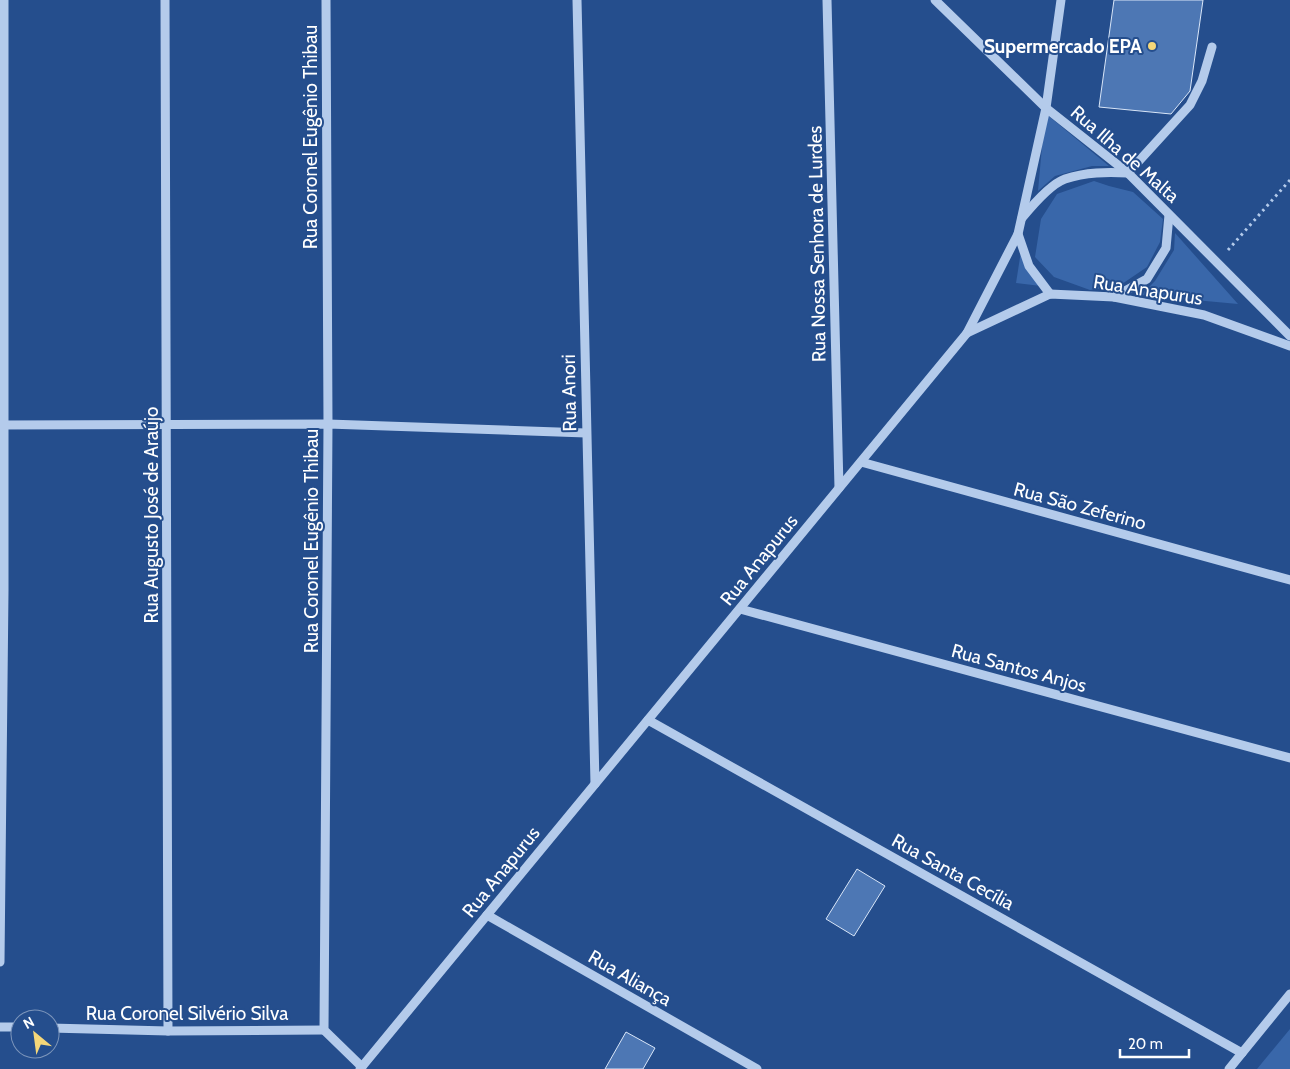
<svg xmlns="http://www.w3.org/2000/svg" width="1290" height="1069" viewBox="0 0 1290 1069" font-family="Cabin,sans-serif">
<rect width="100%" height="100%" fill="#254e8d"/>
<g fill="#3967aa">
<polygon points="1045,113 1109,166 1092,166 1055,176 1038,191"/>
<polygon points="1094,181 1109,186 1133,192 1163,219 1160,242 1147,267 1119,286 1090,290 1054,277 1035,257 1041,219 1057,194"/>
<polygon points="1175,233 1238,304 1141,295 1155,281 1174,250"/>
<polygon points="1021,251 1041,286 1016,283"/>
<polygon points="1290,1029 1290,1069 1257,1069"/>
</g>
<g fill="#4d77b4" stroke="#d9e6f8">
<polygon points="1114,0 1203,0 1190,91 1171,114 1099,107"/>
<polygon points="857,869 885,886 854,936 826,919"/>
<polygon points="626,1032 655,1048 643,1069 605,1069"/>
</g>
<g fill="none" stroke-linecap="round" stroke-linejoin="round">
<polyline stroke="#b4cbeb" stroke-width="3" stroke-dasharray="2.5 4" stroke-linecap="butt" points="1228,250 1290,180"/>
<g stroke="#b4cbeb" stroke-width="9">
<polyline points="165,0 168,1031"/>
<polyline points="326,0 328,424 324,1030 362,1067"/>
<polyline points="577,0 595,784"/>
<polyline points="827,0 839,488"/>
<polyline points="935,0 1046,108 1128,173 1290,336"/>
<path d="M 1022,218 C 1031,207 1051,184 1065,179 C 1086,172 1107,172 1128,173 L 1190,105 L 1202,81 L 1212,47"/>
<polyline points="1018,234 1029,266 1050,294"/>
<polyline points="1114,297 1147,279 1166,248 1169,215"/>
<polyline points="967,333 1018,234 1046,108 1061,0"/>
<polyline points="0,425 328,424 586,433"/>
<polyline points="861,462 1290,580"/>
<polyline points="740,609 1290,758"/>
<polyline points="648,720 1242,1053"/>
<polyline points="487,915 757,1069"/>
<polyline points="0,962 4,591 4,0"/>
<polyline points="0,1027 20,1027"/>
<polyline points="50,1028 168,1031 324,1030"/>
<polyline points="360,1069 967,333 1050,294 1114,297 1204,315 1290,346"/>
<polyline points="1229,1069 1290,994"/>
</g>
</g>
<circle fill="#f5d779" stroke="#254e8d" stroke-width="2" cx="1152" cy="46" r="5"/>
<g text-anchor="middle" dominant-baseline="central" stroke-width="4" stroke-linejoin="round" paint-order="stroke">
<g font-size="19" font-weight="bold" fill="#fff" stroke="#254e8d" text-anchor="end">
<text x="1142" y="46">Supermercado EPA</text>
</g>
<g font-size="19" fill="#fff" stroke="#254e8d">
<text transform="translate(310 137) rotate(-90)">Rua Coronel Eugênio Thibau</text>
<text transform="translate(1125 154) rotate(41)">Rua Ilha de Malta</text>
<text transform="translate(817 244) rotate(-91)">Rua Nossa Senhora de Lurdes</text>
<text transform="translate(1148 290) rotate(9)">Rua Anapurus</text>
<text transform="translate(569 393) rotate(-91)">Rua Anori</text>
<text transform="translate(1080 506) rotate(15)">Rua São Zeferino</text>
<text transform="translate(151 515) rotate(-90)">Rua Augusto José de Araújo</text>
<text transform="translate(311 541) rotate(-90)">Rua Coronel Eugênio Thibau</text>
<text transform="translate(759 560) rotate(-51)">Rua Anapurus</text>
<text transform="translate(1019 668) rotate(15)">Rua Santos Anjos</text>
<text transform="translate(501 872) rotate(-51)">Rua Anapurus</text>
<text transform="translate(953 872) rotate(29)">Rua Santa Cecília</text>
<text transform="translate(630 978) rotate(30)">Rua Aliança</text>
<text x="187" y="1013">Rua Coronel Silvério Silva</text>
</g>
</g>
<g transform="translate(35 1034) rotate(331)"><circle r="24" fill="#254e8d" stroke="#7c95bb"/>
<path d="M0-4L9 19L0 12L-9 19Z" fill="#f5d779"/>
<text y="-8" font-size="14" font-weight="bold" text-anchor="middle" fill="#ffffff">N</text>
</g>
<path d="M1120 1049v8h69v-8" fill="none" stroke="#ffffff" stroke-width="2.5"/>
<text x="1128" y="1049" font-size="15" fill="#ffffff" stroke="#254e8d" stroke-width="4" paint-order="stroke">20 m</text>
</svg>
